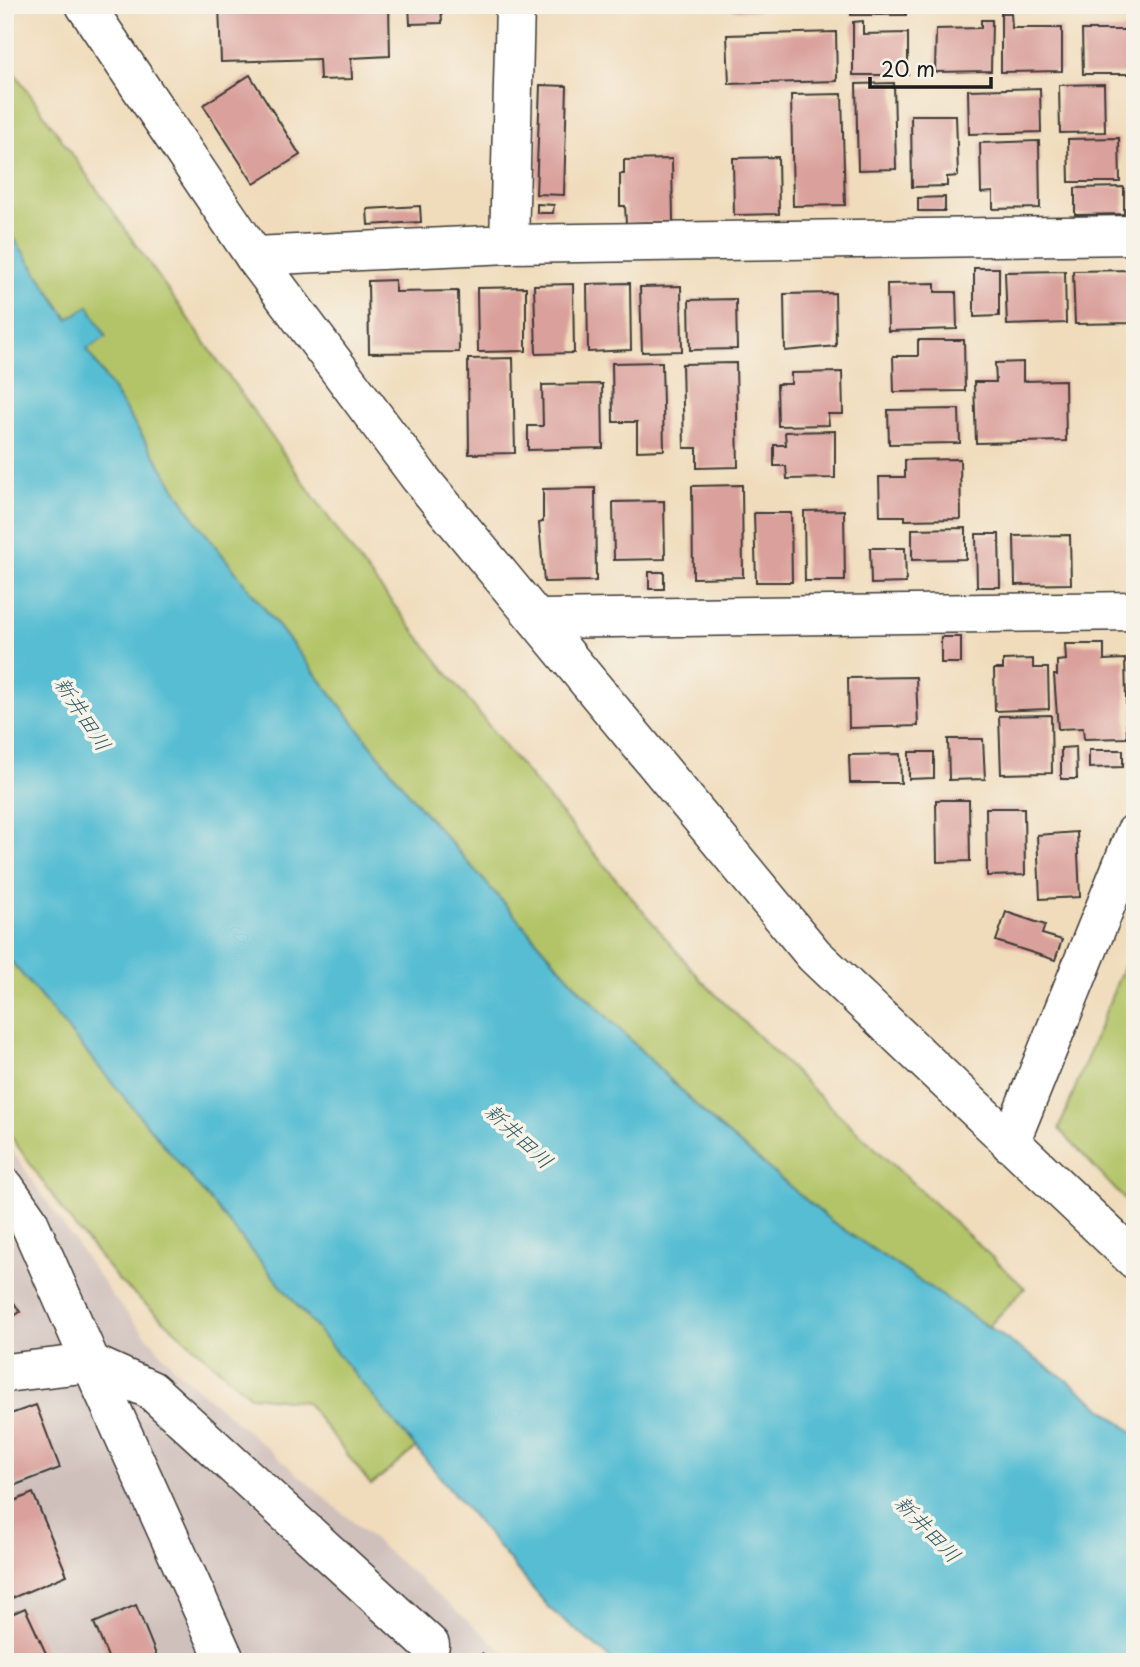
<svg xmlns="http://www.w3.org/2000/svg" width="1140" height="1667" viewBox="0 0 1140 1667" font-family="'Playpen Sans','Klee One',sans-serif">
<rect width="100%" height="100%" fill="#f7f3e8"/>
<filter id="ink" filterUnits="userSpaceOnUse"><feTurbulence type="fractalNoise" baseFrequency=".0143" numOctaves="2"/><feDisplacementMap in="SourceGraphic" scale="14" xChannelSelector="R" yChannelSelector="G"/><feConvolveMatrix kernelMatrix="1 2 1 2 8 2 1 2 1" color-interpolation-filters="sRGB"/></filter>
<filter id="wash" filterUnits="userSpaceOnUse"><feTurbulence type="fractalNoise" baseFrequency=".00686" numOctaves="4" result="noise"/><feDisplacementMap in="SourceGraphic" scale="28" xChannelSelector="R" yChannelSelector="G"/><feGaussianBlur stdDeviation="1.57" result="paint"/><feColorMatrix in="noise" values="0 0 0 0 0 0 0 0 0 0 0 0 0 0 0 0 0 1.4 0 .05"/><feComposite in="paint" operator="in"/></filter>
<g filter="url(#wash)">
<rect width="100%" height="100%" fill="#f0dcbb"/>
<polygon fill="#cfc0bb" points="5,1141 113,1297 175,1369 516,1662 5,1662"/>
<g fill="#b3c467" stroke="#687042" stroke-width="2">
<polygon points="5,59 357,558 511,754 700,979 817,1094 1025,1288 988,1327 831,1221 711,1120 581,991 422,810 196,521 87,349 88,307 68,319 5,225"/>
<polygon points="1135,937 1135,1211 1059,1129"/>
<polygon points="5,954 416,1448 371,1485 306,1402 250,1396 119,1281 71,1222 5,1128"/>
</g>
<polygon fill="#56bdd3" stroke="#396c78" stroke-width="2" points="5,225 68,319 89,306 106,337 87,349 196,521 422,810 581,991 711,1120 831,1221 1064,1378 1135,1434 1135,1662 615,1662 549,1608 5,954"/>
<g id="blocks">
<g fill="#daa09b">
<polygon points="219,5 389,5 390,56 351,58 352,79 320,80 319,59 221,62"/>
<polygon points="409,5 441,5 442,23 410,24"/>
<polygon points="732,5 758,5 758,11 732,10"/>
<rect x="765" y="5" width="74" height="4"/>
<rect x="851" y="5" width="55" height="10"/>
<rect x="939" y="5" width="54" height="6"/>
<rect x="1124" y="5" width="11" height="7"/>
<polygon points="1001,13 1011,13 1012,28 1062,28 1062,71 1001,72"/>
<polygon points="981,20 992,20 991,71 935,72 936,29 981,28"/>
<polygon points="863,21 863,34 908,33 908,75 853,75 853,22"/>
<polygon points="1082,30 1135,30 1135,74 1083,74"/>
<polygon points="836,32 837,81 729,84 727,35"/>
<polygon points="250,75 300,155 254,184 203,105"/>
<polygon points="894,83 896,169 858,170 856,84"/>
<polygon points="1104,84 1105,132 1060,133 1059,85"/>
<polygon points="540,85 567,86 564,195 536,194"/>
<polygon points="1040,88 1041,132 969,134 968,90"/>
<polygon points="842,94 845,205 793,206 791,95"/>
<polygon points="911,115 956,115 958,176 947,177 947,186 912,187"/>
<polygon points="1119,138 1120,182 1069,182 1068,139"/>
<polygon points="1039,141 1040,208 993,209 993,192 981,193 980,143"/>
<polygon points="778,157 779,214 734,215 733,158"/>
<polygon points="672,159 673,222 626,223 625,206 620,206 620,174 624,174 624,160"/>
<polygon points="1124,187 1124,214 1075,215 1075,188"/>
<polygon points="945,197 945,211 918,211 918,198"/>
<polygon points="537,204 554,205 553,213 537,213"/>
<polygon points="420,206 421,222 368,225 367,209"/>
<polygon points="974,268 999,268 999,316 974,317"/>
<polygon points="1134,270 1135,323 1075,324 1073,271"/>
<polygon points="1065,271 1066,323 1007,325 1005,272"/>
<polygon points="395,280 395,292 458,291 459,352 369,353 368,281"/>
<polygon points="630,283 631,350 588,352 587,284"/>
<polygon points="935,283 935,292 956,292 957,329 888,331 887,284"/>
<polygon points="573,284 574,353 536,354 534,285"/>
<polygon points="681,286 682,351 642,352 640,287"/>
<polygon points="526,287 526,351 478,352 477,288"/>
<polygon points="835,293 836,346 785,351 784,294"/>
<polygon points="736,299 737,349 690,350 689,300"/>
<polygon points="918,340 964,340 965,391 894,392 893,356 918,356"/>
<polygon points="513,358 515,453 469,454 468,359"/>
<polygon points="662,362 664,450 637,451 637,422 613,422 612,363"/>
<polygon points="1023,362 1023,381 1065,380 1066,441 976,443 974,382 996,382 995,363"/>
<polygon points="736,363 738,467 697,468 697,448 684,448 682,364"/>
<polygon points="842,372 843,414 828,414 829,425 778,426 777,384 791,384 791,373"/>
<polygon points="602,384 603,448 528,450 528,426 543,426 542,385"/>
<polygon points="959,409 960,443 889,444 888,410"/>
<polygon points="835,431 835,478 787,479 786,466 774,466 774,445 786,445 785,432"/>
<polygon points="960,459 961,519 905,520 905,516 880,516 879,477 905,477 905,460"/>
<polygon points="742,485 743,577 693,578 692,486"/>
<polygon points="595,488 596,581 544,582 539,523 543,522 543,489"/>
<polygon points="664,501 665,559 614,560 613,502"/>
<polygon points="844,510 845,581 805,581 804,511"/>
<polygon points="754,513 791,513 792,582 756,582"/>
<polygon points="966,528 966,559 912,560 912,529"/>
<polygon points="976,534 999,534 1000,587 977,587"/>
<polygon points="1070,535 1071,584 1015,585 1014,536"/>
<polygon points="870,548 905,548 906,583 871,584"/>
<rect x="649" y="572" width="15" height="17"/>
<rect x="941" y="637" width="20" height="26"/>
<polygon points="1065,644 1104,644 1104,660 1125,659 1127,738 1084,739 1083,728 1058,729 1054,675 1057,675 1057,661 1066,660"/>
<polygon points="1033,659 1033,668 1048,668 1049,709 995,711 994,669 1003,669 1003,660"/>
<polygon points="916,677 918,726 849,728 848,678"/>
<polygon points="1051,715 1052,773 1001,774 999,716"/>
<polygon points="948,739 983,739 985,779 949,780"/>
<polygon points="1076,747 1077,779 1061,779 1061,748"/>
<polygon points="1089,750 1123,750 1123,767 1089,768"/>
<polygon points="909,752 934,752 934,778 909,779"/>
<polygon points="900,754 901,783 850,783 849,755"/>
<polygon points="936,800 969,800 970,861 937,862"/>
<polygon points="986,808 1024,808 1025,875 987,876"/>
<polygon points="1077,832 1080,897 1040,899 1037,835"/>
<polygon points="1006,912 1045,925 1042,934 1062,940 1055,960 996,941"/>
<polygon points="5,1289 20,1312 5,1322"/>
<polygon points="36,1405 60,1468 5,1489 5,1416"/>
<polygon points="33,1493 67,1575 5,1601 5,1505"/>
<polygon points="136,1605 159,1662 110,1662 94,1623"/>
<polygon points="25,1608 50,1662 5,1662 5,1617"/>
<polygon points="482,1654 491,1662 475,1662"/>
</g>
</g>
</g>
<g filter="url(#ink)">
<use href="#blocks" fill-opacity="0" stroke="#3c3934" stroke-width="2"/>
<g fill="none" stroke-linecap="round" stroke-linejoin="round">
<defs>
<g id="minor">
<polyline points="85,5 254,256 420,478 814,955 1135,1260"/>
<polyline points="509,244 515,5"/>
<polyline points="254,256 509,244 1135,235"/>
<polyline points="539,619 1135,611"/>
<polyline points="1010,1143 1135,833"/>
<polyline points="5,1187 28,1220 91,1363 5,1373"/>
<polyline points="91,1363 151,1390 430,1645"/>
<polyline points="91,1363 226,1662"/>
</g>
</defs>
<use href="#minor" stroke="#3c3934" stroke-width="41"/>
<use href="#minor" stroke="#fff" stroke-width="38"/>
</g>
</g>
<g text-anchor="middle" dominant-baseline="central" stroke-width="7" stroke-linejoin="round" paint-order="stroke">
<g font-size="21" font-style="italic" fill="#335c65" stroke="#f7f3e8">
<text transform="translate(84 713) rotate(57)">新井田川</text>
<text transform="translate(520 1135) rotate(43)">新井田川</text>
<text transform="translate(929 1528) rotate(46)">新井田川</text>
</g>
</g>
<rect width="1140" height="1667" fill="none" stroke="#f7f3e8" stroke-width="28"/>
<path d="M870 77v10h121v-10" fill="none" stroke="#1c1c1c" stroke-width="3.5"/>
<text x="881" y="77" font-size="21" fill="#1c1c1c" stroke="#f7f3e8" stroke-width="5" paint-order="stroke">20 m</text>
</svg>
